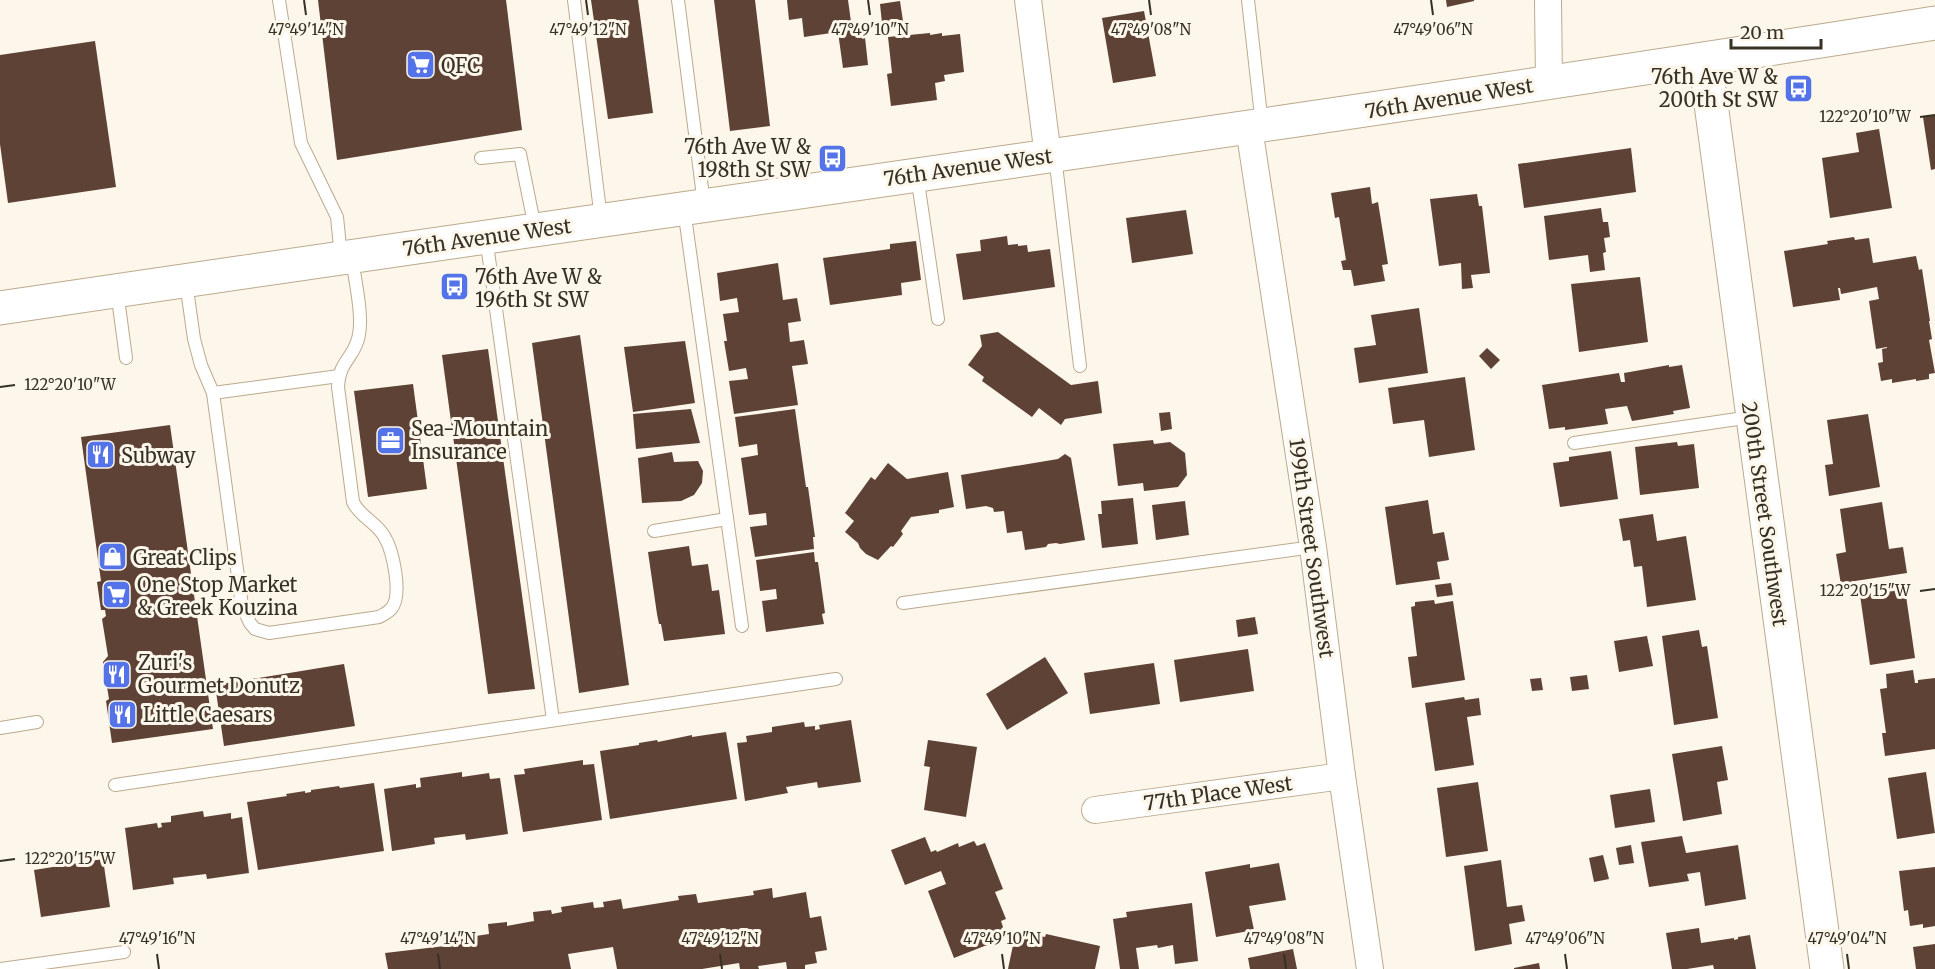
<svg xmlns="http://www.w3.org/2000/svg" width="1935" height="969" viewBox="0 0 1935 969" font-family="Merriweather,serif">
<rect width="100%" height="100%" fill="#fdf6ea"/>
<g fill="#5e4236">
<polygon points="318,0 506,0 522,130 337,160"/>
<polygon points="591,0 638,0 653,113 608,119"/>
<polygon points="714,0 755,0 770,126 730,131"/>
<polygon points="787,0 848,0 852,29 864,28 868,65 843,68 838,32 804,37 802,18 789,20"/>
<polygon points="1446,0 1474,0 1474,1 1447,7"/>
<polygon points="900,1 903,21 882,23 880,4"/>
<polygon points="1144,11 1156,76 1113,83 1102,18"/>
<polygon points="930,33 930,35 942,33 942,36 960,34 964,72 944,75 945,81 935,83 937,100 891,106 887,74 892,73 888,37"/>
<polygon points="95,41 116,187 8,203 0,144 0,55"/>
<polygon points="1935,115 1935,169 1931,170 1923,117"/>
<polygon points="1879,129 1892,208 1830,218 1822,158 1859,152 1856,133"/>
<polygon points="1631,148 1636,192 1524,208 1518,164"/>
<polygon points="1370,187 1372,204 1378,202 1388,264 1382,265 1385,281 1354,286 1351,270 1343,270 1341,261 1346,260 1339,217 1335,218 1331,193"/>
<polygon points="1477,194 1479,206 1482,206 1490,273 1471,275 1473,288 1462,289 1461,263 1439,266 1430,199"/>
<polygon points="1601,208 1603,222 1608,222 1610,237 1604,238 1606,252 1603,253 1605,270 1590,272 1588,255 1549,260 1544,216"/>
<polygon points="1186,210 1193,254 1132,263 1126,218"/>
<polygon points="1007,236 1008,245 1018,244 1018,246 1027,245 1028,252 1050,249 1055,287 963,300 956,254 981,251 980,240"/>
<polygon points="1854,237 1855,240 1869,238 1873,263 1916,256 1919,270 1922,269 1930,321 1929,321 1932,339 1929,340 1935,373 1929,374 1929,379 1916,381 1916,379 1892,383 1892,379 1881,381 1878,363 1883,362 1882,349 1887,348 1887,347 1876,349 1869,301 1879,299 1877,287 1841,294 1840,288 1838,288 1840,300 1793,307 1784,251 1828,244 1827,241"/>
<polygon points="916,241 921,280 901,283 902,295 830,305 823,258 890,249 890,244"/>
<polygon points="778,263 783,300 797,298 801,321 788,323 790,342 804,340 808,364 792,366 798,405 734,414 729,381 748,379 746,368 729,371 724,341 727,341 723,314 739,312 737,298 720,301 717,273"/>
<polygon points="1640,277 1648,342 1579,352 1571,284"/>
<polygon points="1419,308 1428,373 1359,383 1354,348 1376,345 1371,315"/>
<polygon points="998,332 1071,385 1098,381 1102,413 1065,419 1061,425 1039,408 1032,417 982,381 984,377 968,365 982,346 980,335"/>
<polygon points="580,335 629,685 579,693 532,343"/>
<polygon points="685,341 695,403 633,412 624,347"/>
<polygon points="1487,348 1500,360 1491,369 1479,356"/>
<polygon points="488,349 535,689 488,694 442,355"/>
<polygon points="1669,365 1669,367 1682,365 1690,408 1673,411 1674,414 1632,421 1627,406 1605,409 1608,424 1565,430 1565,427 1549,429 1542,385 1619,373 1621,382 1625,382 1624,373"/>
<polygon points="1465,377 1475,450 1429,457 1424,420 1393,424 1388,388"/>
<polygon points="413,384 427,489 368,497 354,391"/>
<polygon points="691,409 700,443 636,449 633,414"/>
<polygon points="795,409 806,487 808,487 815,537 813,537 814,549 755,557 750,527 767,525 766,513 749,515 741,458 758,455 757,444 739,447 735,417"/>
<polygon points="1170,412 1172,429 1161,431 1159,413"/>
<polygon points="1868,414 1880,487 1829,496 1825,465 1833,464 1827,420"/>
<polygon points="170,425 213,729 112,743 106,701 109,699 103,662 108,656 102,619 106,616 105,610 101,610 97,582 101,581 81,437"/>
<polygon points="1153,440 1154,444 1170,442 1185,453 1187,475 1178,487 1144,491 1143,483 1118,486 1113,444"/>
<polygon points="1677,442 1678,446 1694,444 1699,488 1640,495 1635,447"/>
<polygon points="1611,451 1618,499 1560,507 1553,463 1569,461 1569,457"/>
<polygon points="672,452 674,462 698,461 703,471 702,483 694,495 681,501 642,503 638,458"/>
<polygon points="1065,454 1071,458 1085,540 1060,544 1056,543 1048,544 1046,547 1025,550 1022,531 1007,533 1004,511 994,512 993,508 986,506 966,509 961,475 1058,459"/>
<polygon points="888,463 907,479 948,472 954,507 939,510 939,513 911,517 901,531 903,534 893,547 891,546 878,560 866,554 860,548 858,543 845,532 854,521 845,513 871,477 875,480"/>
<polygon points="1133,498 1138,544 1102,548 1098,514 1102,514 1101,501"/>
<polygon points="1428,500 1433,534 1444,532 1449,560 1437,562 1440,579 1396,585 1385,507"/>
<polygon points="1185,501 1189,535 1156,540 1152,505"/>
<polygon points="1882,502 1889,549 1903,547 1907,573 1855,581 1855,582 1841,585 1836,554 1846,552 1840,509"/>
<polygon points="1653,514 1657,541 1686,536 1696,600 1647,607 1642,566 1634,567 1630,540 1623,541 1619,519"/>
<polygon points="689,546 692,566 708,564 712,591 719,590 725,634 664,641 661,624 659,624 657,614 648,552"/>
<polygon points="814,552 815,562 818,562 825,613 822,614 824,624 766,632 762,601 777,599 776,589 760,591 756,560"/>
<polygon points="1451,583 1453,595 1437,597 1435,585"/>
<polygon points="1905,589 1915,658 1870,665 1860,595"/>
<polygon points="1434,600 1435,604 1453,601 1465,680 1412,688 1408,657 1417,656 1411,607 1415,606 1415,602"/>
<polygon points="1255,617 1258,634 1238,637 1236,620"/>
<polygon points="1699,630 1702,647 1707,646 1718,718 1674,725 1662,636"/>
<polygon points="1647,636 1653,666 1619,672 1614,641"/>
<polygon points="1248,649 1254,691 1180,702 1174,660"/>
<polygon points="1045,657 1068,693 1007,730 986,694"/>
<polygon points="1154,663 1160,704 1090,714 1084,673"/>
<polygon points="344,664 355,726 224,746 215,685"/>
<polygon points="1913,670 1915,683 1918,683 1918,680 1935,678 1935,749 1885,756 1882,733 1886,733 1880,689 1887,688 1886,674"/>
<polygon points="1587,675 1589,689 1572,691 1570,677"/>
<polygon points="1541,678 1543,690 1532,691 1530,679"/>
<polygon points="1464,697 1465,700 1479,698 1481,715 1467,717 1474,765 1435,771 1425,703"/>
<polygon points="851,720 861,782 818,788 817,782 786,787 788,793 745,801 737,743 747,742 746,736 772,732 772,727 804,722 805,727 815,726 815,730 820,729 819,725"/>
<polygon points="726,732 737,799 610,819 600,751 639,745 639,743 657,740 658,742 692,735 692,737"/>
<polygon points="928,740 977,747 966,817 924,810 930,767 924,766"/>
<polygon points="1722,746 1728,780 1717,782 1722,814 1683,821 1672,754"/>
<polygon points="583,760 583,765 594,764 602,820 523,832 514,775 525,774 524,769"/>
<polygon points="462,772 462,777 489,773 490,779 500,778 508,834 466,840 465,834 434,838 435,844 392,851 384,789 416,784 416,788 421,787 420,778"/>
<polygon points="1926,772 1935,833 1897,839 1888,778"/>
<polygon points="1478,782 1488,851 1446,857 1437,788"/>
<polygon points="374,783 384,851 258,870 247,802 287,796 286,794 305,791 305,793 311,792 311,790 339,786 340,788"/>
<polygon points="1650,789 1655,822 1615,828 1610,795"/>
<polygon points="203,811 204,817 231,813 231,819 242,817 249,873 207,879 206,874 173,878 174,884 133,890 125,828 157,823 158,828 162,827 161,823 171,822 171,816"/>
<polygon points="1682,836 1686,853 1738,845 1746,899 1705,906 1700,872 1687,874 1689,881 1649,887 1641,842"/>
<polygon points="925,837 931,852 936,850 937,852 958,843 959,847 974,841 977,846 985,843 1003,889 995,892 1006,919 1001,921 1003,927 987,945 954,958 928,891 946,884 941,871 905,885 891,850"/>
<polygon points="1631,845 1634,863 1619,865 1616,848"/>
<polygon points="1603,855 1609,879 1594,882 1589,858"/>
<polygon points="103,859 110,907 41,917 34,870"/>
<polygon points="1501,860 1507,907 1522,905 1525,921 1509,924 1512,944 1475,951 1464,866"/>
<polygon points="1279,863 1286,900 1249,906 1254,930 1216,937 1205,872 1250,864 1250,868"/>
<polygon points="1935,867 1935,926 1923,928 1923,924 1910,926 1908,910 1904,911 1899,871"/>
<polygon points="772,888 773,898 806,892 810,918 821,916 827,950 815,952 817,963 805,965 805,969 787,969 786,962 758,966 759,969 740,969 739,963 702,969 617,969 613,947 568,954 571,969 388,969 385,953 445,946 443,937 462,934 462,938 489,934 488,924 507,922 507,926 534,921 533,912 551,910 552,914 562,912 561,907 593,902 594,908 604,907 603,902 621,899 623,909 679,900 678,896 696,894 698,903 754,895 753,891"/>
<polygon points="1192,903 1198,961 1175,964 1173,945 1158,948 1157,945 1136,948 1139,969 1120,969 1113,919 1127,917 1126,912"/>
<polygon points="1699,928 1701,943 1734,938 1734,940 1738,939 1738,937 1750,935 1756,969 1714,969 1713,965 1687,969 1672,969 1666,933"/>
<polygon points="1016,931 1045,937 1046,934 1100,946 1095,969 1008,969"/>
<polygon points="1935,944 1935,969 1916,969 1913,947"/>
<polygon points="1293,949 1297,969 1250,969 1248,958"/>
<polygon points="1539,963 1540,969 1514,969 1514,968"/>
</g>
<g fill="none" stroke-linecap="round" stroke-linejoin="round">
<defs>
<g id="lane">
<polyline points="279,0 301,143 337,217 341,257"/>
<polyline points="574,0 601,219"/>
<polyline points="678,0 704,204"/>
<polyline points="1248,0 1262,125"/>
<polyline points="1055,156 1080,366"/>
<polyline points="481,158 520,154 535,228"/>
<polyline points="917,175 938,319"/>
<polyline points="684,209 742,626"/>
<polyline points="486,237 553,720"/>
<path d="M 186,282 L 194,339 L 201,365 L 213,393 L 242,606 L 250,623 L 255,629 L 269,633 L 379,617 C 383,615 388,612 391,609 C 403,596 393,550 384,536 C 376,522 360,517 353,502 L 338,387 C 339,362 352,360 358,339 C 364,317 355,282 352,258"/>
<polyline points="117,291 126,358"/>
<polyline points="213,393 339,376"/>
<polyline points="1574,443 1751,417"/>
<polyline points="654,531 727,519"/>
<polyline points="903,603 1313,547"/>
<polyline points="0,728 37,722"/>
<polyline points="115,785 836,679"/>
<polyline points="0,969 124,952"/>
</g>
<g id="street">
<polyline points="1028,0 1048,156"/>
<polyline points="1548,0 1549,83"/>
<polyline points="1249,128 1313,547 1342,776 1370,969"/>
<polyline points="1095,810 1342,776"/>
</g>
<g id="secondary">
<polyline points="1705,59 1827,969"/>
<path d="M 0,308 C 645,212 1291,125 1935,23"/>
</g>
</defs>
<use href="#lane" stroke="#bcaa8e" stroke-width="14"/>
<use href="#street" stroke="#bcaa8e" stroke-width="28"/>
<use href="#secondary" stroke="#bcaa8e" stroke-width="35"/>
<use href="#lane" stroke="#fff" stroke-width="12"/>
<use href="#street" stroke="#fff" stroke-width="26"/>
<use href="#secondary" stroke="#fff" stroke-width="33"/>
</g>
<path fill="none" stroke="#373025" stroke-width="2" d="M 304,0 L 306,15M 586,0 L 588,15M 868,0 L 870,15M 1149,0 L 1151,15M 1431,0 L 1433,15M 1920,117 L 1935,115M 0,387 L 15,385M 1920,591 L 1935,589M 0,861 L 15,859M 157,954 L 159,969M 438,954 L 440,969M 720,954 L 722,969M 1002,954 L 1004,969M 1284,954 L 1286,969M 1565,954 L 1567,969M 1847,954 L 1849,969"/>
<defs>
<symbol id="supermarket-square" viewBox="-11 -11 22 22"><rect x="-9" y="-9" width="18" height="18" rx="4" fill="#5573e8" stroke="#fdf6ea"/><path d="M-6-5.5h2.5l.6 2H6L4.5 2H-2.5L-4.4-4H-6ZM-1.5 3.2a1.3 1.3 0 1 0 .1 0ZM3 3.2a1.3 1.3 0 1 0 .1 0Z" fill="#fff"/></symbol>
<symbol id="bus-square" viewBox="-11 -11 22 22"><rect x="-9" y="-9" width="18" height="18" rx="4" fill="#5573e8" stroke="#fdf6ea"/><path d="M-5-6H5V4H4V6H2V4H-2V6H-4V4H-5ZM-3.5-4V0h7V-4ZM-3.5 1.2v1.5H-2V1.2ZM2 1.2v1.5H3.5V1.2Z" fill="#fff"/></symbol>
<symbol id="office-square" viewBox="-11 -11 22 22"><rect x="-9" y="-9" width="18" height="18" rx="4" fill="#5573e8" stroke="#fdf6ea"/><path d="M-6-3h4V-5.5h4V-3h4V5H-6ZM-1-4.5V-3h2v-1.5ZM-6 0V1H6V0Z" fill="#fff"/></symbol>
<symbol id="restaurant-square" viewBox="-11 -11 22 22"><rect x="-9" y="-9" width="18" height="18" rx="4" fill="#5573e8" stroke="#fdf6ea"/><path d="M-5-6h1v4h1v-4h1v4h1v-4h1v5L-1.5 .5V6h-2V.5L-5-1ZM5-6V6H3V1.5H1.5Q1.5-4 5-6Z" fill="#fff"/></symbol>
<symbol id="shop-square" viewBox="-11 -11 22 22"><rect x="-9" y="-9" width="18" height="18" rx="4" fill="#5573e8" stroke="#fdf6ea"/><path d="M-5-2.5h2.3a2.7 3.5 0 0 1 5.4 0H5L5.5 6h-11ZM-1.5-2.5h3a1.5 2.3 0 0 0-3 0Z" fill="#fff"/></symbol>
</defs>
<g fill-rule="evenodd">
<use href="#supermarket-square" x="404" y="48" width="33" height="33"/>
<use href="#bus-square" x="1782" y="72" width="33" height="33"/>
<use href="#bus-square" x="816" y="142" width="33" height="33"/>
<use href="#bus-square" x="438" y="270" width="33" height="33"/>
<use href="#office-square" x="374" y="424" width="33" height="33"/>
<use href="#restaurant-square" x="84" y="438" width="33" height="33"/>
<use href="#shop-square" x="96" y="540" width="33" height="33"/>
<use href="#supermarket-square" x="100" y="578" width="33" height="33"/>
<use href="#restaurant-square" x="100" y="658" width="33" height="33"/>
<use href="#restaurant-square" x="106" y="698" width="33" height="33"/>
</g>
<g text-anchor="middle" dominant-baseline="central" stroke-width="6" stroke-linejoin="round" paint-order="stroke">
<g font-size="20" fill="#373025" stroke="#fdf6ea" text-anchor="start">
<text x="441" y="65">QFC</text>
<text x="1778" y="76" text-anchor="end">76th Ave W &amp;<tspan x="1778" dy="23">200th St SW</tspan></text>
<text x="811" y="146" text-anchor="end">76th Ave W &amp;<tspan x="811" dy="23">198th St SW</tspan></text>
<text x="475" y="276">76th Ave W &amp;<tspan x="475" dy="23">196th St SW</tspan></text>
<text x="411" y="428">Sea-Mountain<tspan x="411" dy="23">Insurance</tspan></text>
<text x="121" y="455">Subway</text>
<text x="133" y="557">Great Clips</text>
<text x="137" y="584">One Stop Market<tspan x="137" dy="23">&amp; Greek Kouzina</tspan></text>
<text x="138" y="662">Zuri's<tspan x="138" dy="23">Gourmet Donutz</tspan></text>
<text x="143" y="714">Little Caesars</text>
</g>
<g font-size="20" fill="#373025" stroke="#fdf6ea">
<text transform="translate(1449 98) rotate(-9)">76th Avenue West</text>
<text transform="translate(968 167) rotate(-8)">76th Avenue West</text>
<text transform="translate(487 237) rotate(-8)">76th Avenue West</text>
<text transform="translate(1765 514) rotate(82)">200th Street Southwest</text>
<text transform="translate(1312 548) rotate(82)">199th Street Southwest</text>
<text transform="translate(1218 793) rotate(-8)">77th Place West</text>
</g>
</g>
<g font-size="15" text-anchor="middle" fill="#373025" stroke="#fdf6ea" stroke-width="6" stroke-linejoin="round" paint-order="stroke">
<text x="306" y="35">47°49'14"N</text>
<text x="588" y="35">47°49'12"N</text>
<text x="870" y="35">47°49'10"N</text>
<text x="1151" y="35">47°49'08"N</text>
<text x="1433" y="35">47°49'06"N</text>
<text x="1865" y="122">122°20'10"W</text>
<text x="70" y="390">122°20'10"W</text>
<text x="1865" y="596">122°20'15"W</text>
<text x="70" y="864">122°20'15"W</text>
<text x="157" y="944">47°49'16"N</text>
<text x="438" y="944">47°49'14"N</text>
<text x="720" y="944">47°49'12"N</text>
<text x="1002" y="944">47°49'10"N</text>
<text x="1284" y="944">47°49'08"N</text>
<text x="1565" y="944">47°49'06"N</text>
<text x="1847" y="944">47°49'04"N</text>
</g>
<path d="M1731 39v9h90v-9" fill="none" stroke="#373025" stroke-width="3"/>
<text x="1740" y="39" font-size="18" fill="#373025" stroke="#fdf6ea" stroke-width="4.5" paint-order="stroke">20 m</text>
</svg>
